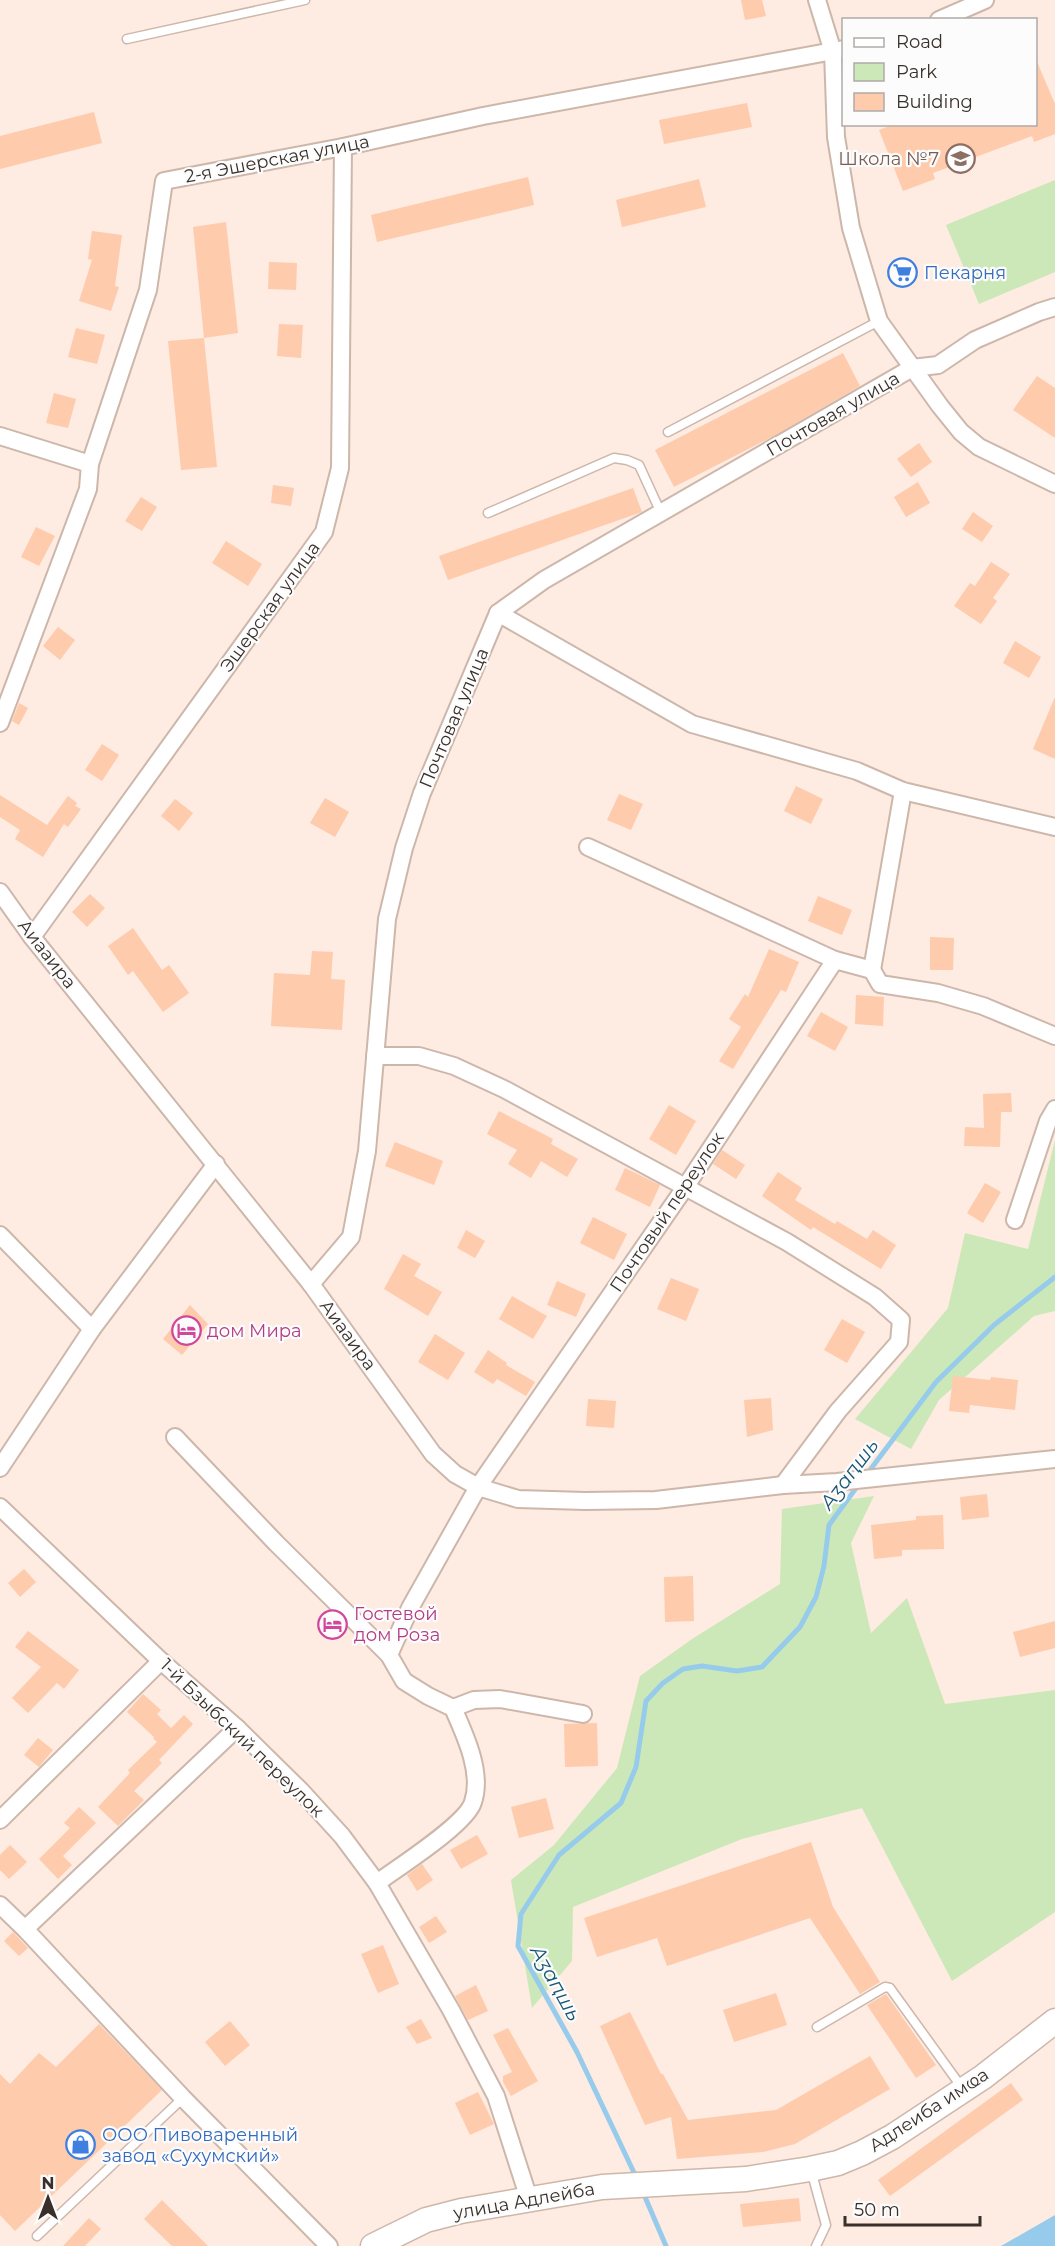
<svg xmlns="http://www.w3.org/2000/svg" width="1055" height="2246" viewBox="0 0 1055 2246" font-family="Montserrat,sans-serif">
<rect width="100%" height="100%" fill="#feebe1"/>
<g fill="#cce8b9">
<polygon points="1055,180 1055,272 979,304 946,225"/>
<polygon points="1055,1140 1055,1311 1034,1316 939,1400 911,1449 855,1419 948,1308 965,1233 1028,1249"/>
<polygon points="874,1496 851,1543 871,1633 907,1598 945,1704 1055,1690 1055,1912 952,1981 862,1808 742,1839 573,1907 572,1961 532,2008 511,1880 554,1845 617,1768 640,1676 692,1639 780,1584 782,1509"/>
</g>
<polygon fill="#97cbeb" points="1055,2215 1055,2246 1001,2246"/>
<g fill="none" stroke-linecap="round" stroke-linejoin="round">
<g stroke="#97cbeb" stroke-width="5">
<polyline points="867,1474 936,1382 994,1325 1055,1277"/>
<polyline points="637,2179 577,2052 518,1946 521,1914 559,1855 621,1803 636,1767 646,1701 663,1683 683,1669 702,1666 737,1671 762,1667 800,1627 816,1597 824,1566 829,1525 859,1484"/>
<polyline points="642,2190 666,2246"/>
</g>
</g>
<g fill="#fecbac">
<polygon points="741,0 762,0 766,16 745,20"/>
<polygon points="1035,57 1055,104 1055,134 1034,142 1032,136 933,173 935,179 903,191 879,130 894,124 1035,124"/>
<polygon points="747,103 752,127 664,144 659,120"/>
<polygon points="94,112 102,143 0,169 0,136"/>
<polygon points="528,177 534,205 377,242 371,215"/>
<polygon points="699,179 706,207 622,227 616,200"/>
<polygon points="226,222 238,333 204,338 193,227"/>
<polygon points="92,231 122,235 115,286 119,287 111,311 79,301 92,260 88,259"/>
<polygon points="269,262 297,263 296,290 268,289"/>
<polygon points="279,324 303,325 301,358 277,356"/>
<polygon points="76,328 105,335 97,364 68,357"/>
<polygon points="204,338 217,467 181,470 168,341"/>
<polygon points="843,353 860,386 772,437 674,487 655,450"/>
<polygon points="1037,376 1055,388 1055,438 1013,410"/>
<polygon points="54,393 76,399 68,428 46,423"/>
<polygon points="919,443 932,462 911,477 897,459"/>
<polygon points="918,482 930,503 906,517 894,497"/>
<polygon points="273,485 294,488 291,506 271,503"/>
<polygon points="633,488 642,512 639,513 448,580 439,556"/>
<polygon points="141,497 157,507 142,531 125,521"/>
<polygon points="973,512 993,526 982,542 962,529"/>
<polygon points="36,527 55,536 39,566 21,557"/>
<polygon points="226,541 262,564 248,586 212,563"/>
<polygon points="991,562 1010,574 993,598 997,601 981,624 954,606 970,583 975,586"/>
<polygon points="58,627 75,640 60,660 43,646"/>
<polygon points="1015,641 1041,657 1029,678 1003,663"/>
<polygon points="1055,697 1055,759 1033,749"/>
<polygon points="19,703 28,708 19,725 12,721"/>
<polygon points="102,744 119,755 102,781 85,770"/>
<polygon points="796,786 823,799 811,824 784,811"/>
<polygon points="619,794 643,804 631,830 607,820"/>
<polygon points="0,795 47,825 68,796 77,803 75,806 81,809 68,827 64,824 43,857 15,839 20,830 0,817"/>
<polygon points="325,798 349,812 335,837 310,823"/>
<polygon points="175,799 193,813 179,831 161,816"/>
<polygon points="90,894 105,908 87,927 72,912"/>
<polygon points="818,896 852,910 842,935 808,921"/>
<polygon points="133,928 162,970 169,965 189,993 163,1012 133,971 128,975 108,946"/>
<polygon points="930,937 954,938 953,970 930,970"/>
<polygon points="769,949 799,962 786,992 781,990 733,1069 719,1061 741,1027 729,1019 745,994 748,997"/>
<polygon points="312,951 333,952 331,979 345,980 342,1030 271,1026 274,973 310,975"/>
<polygon points="856,995 884,997 883,1026 855,1024"/>
<polygon points="821,1012 848,1027 835,1051 807,1036"/>
<polygon points="1011,1093 1012,1112 1001,1112 1000,1147 964,1146 965,1127 984,1128 983,1094"/>
<polygon points="669,1105 696,1121 676,1155 649,1139"/>
<polygon points="499,1111 553,1139 551,1144 578,1159 567,1177 541,1161 531,1178 508,1164 517,1150 487,1134"/>
<polygon points="395,1142 443,1161 434,1185 385,1166"/>
<polygon points="722,1150 745,1165 736,1179 713,1164"/>
<polygon points="625,1168 660,1185 650,1207 615,1190"/>
<polygon points="778,1172 802,1188 795,1200 835,1224 837,1221 867,1239 873,1230 896,1245 881,1269 813,1227 811,1230 762,1196"/>
<polygon points="985,1183 1001,1192 983,1223 967,1213"/>
<polygon points="593,1217 627,1234 614,1260 580,1243"/>
<polygon points="466,1230 485,1241 475,1258 457,1248"/>
<polygon points="403,1254 421,1264 414,1276 442,1292 428,1316 384,1289"/>
<polygon points="671,1278 699,1289 686,1321 657,1309"/>
<polygon points="557,1281 586,1294 576,1317 547,1305"/>
<polygon points="512,1296 547,1316 533,1339 499,1319"/>
<polygon points="190,1305 208,1324 182,1355 163,1339"/>
<polygon points="842,1319 865,1332 847,1363 824,1350"/>
<polygon points="435,1334 465,1353 448,1380 418,1362"/>
<polygon points="488,1350 507,1363 506,1365 535,1382 526,1396 497,1379 493,1384 474,1372"/>
<polygon points="953,1376 990,1380 991,1377 1018,1380 1015,1410 970,1405 969,1413 949,1411"/>
<polygon points="771,1398 773,1430 747,1437 744,1400"/>
<polygon points="588,1399 616,1401 614,1428 586,1426"/>
<polygon points="987,1494 989,1517 962,1520 960,1497"/>
<polygon points="943,1515 944,1549 902,1550 902,1556 874,1559 871,1525 916,1520 916,1516"/>
<polygon points="24,1569 36,1582 20,1597 8,1583"/>
<polygon points="693,1576 694,1621 665,1622 664,1577"/>
<polygon points="1055,1621 1055,1648 1020,1657 1013,1632"/>
<polygon points="28,1631 79,1670 64,1689 57,1683 28,1713 12,1698 41,1667 15,1647"/>
<polygon points="143,1694 161,1710 157,1714 171,1728 184,1715 193,1724 159,1760 162,1763 134,1791 144,1800 118,1826 98,1807 130,1773 128,1770 157,1742 153,1738 154,1737 127,1712"/>
<polygon points="597,1723 598,1766 565,1767 564,1724"/>
<polygon points="38,1738 53,1750 39,1767 24,1755"/>
<polygon points="546,1798 554,1829 519,1838 511,1807"/>
<polygon points="79,1807 96,1823 63,1856 72,1865 58,1879 39,1859 70,1828 64,1823"/>
<polygon points="477,1835 488,1854 461,1869 450,1850"/>
<polygon points="811,1842 833,1907 880,1982 860,1994 810,1918 667,1966 657,1938 597,1957 584,1918"/>
<polygon points="10,1845 27,1862 9,1879 0,1870 0,1855"/>
<polygon points="422,1864 433,1880 417,1891 407,1875"/>
<polygon points="436,1916 447,1932 429,1943 419,1927"/>
<polygon points="13,1932 28,1948 19,1956 4,1941"/>
<polygon points="383,1945 399,1984 378,1993 361,1954"/>
<polygon points="476,1985 488,2011 468,2020 455,1996"/>
<polygon points="776,1993 787,2025 734,2042 723,2010"/>
<polygon points="886,1994 936,2065 916,2078 867,2005"/>
<polygon points="630,2012 661,2074 663,2074 688,2120 776,2110 870,2056 890,2089 795,2144 763,2152 677,2159 671,2117 645,2125 600,2026"/>
<polygon points="421,2019 432,2038 417,2044 406,2027"/>
<polygon points="230,2021 250,2045 225,2066 205,2042"/>
<polygon points="99,2024 162,2090 15,2231 0,2215 0,2074 10,2084 39,2053 56,2067"/>
<polygon points="508,2028 538,2081 511,2096 503,2082 503,2076 512,2072 493,2035"/>
<polygon points="1011,2083 1023,2100 890,2196 878,2180"/>
<polygon points="478,2092 494,2124 470,2135 455,2103"/>
<polygon points="799,2198 801,2221 743,2227 740,2204"/>
<polygon points="162,2200 208,2246 172,2246 144,2219"/>
<polygon points="89,2218 101,2229 85,2246 63,2246"/>
</g>
<g fill="none" stroke-linecap="round" stroke-linejoin="round">
<defs>
<g id="lane">
<polyline points="127,39 305,0"/>
<polyline points="668,432 879,321"/>
<polyline points="488,513 614,458 627,460 639,465 661,513"/>
<polyline points="817,2027 885,1987 890,1988 963,2089"/>
<polyline points="811,2170 826,2225 816,2246"/>
<polyline points="37,2236 183,2098"/>
</g>
<g id="street">
<polyline points="817,0 833,52 836,137 851,228 879,321 940,406 961,432 979,447 1055,484"/>
<polyline points="939,20 985,0"/>
<polyline points="0,436 90,464"/>
<polyline points="498,613 692,724 857,771 903,791 1055,827"/>
<polyline points="0,723 88,489 90,464 148,290 164,181 343,147 483,116 844,49"/>
<polyline points="588,847 835,960"/>
<polyline points="0,892 32,937 311,1284 433,1454 455,1474 478,1487 518,1499 585,1501 656,1500 783,1485 837,1482 1055,1459"/>
<polyline points="32,937 324,532 340,468 343,147"/>
<polyline points="872,970 880,984 938,993 983,1006 1055,1036"/>
<polyline points="375,1056 419,1056 454,1066 504,1089 787,1242 875,1297 901,1320 899,1342 838,1411 783,1485"/>
<polyline points="1015,1220 1048,1121 1055,1109"/>
<polyline points="0,1235 92,1329"/>
<polyline points="311,1284 351,1237 367,1151 387,919 404,848 422,793 498,613 544,580 912,368 938,365 975,340 1039,312 1055,307"/>
<path d="M 175,1437 L 276,1543 L 389,1655 L 404,1681 L 428,1696 L 453,1708 C 465,1735 483,1773 473,1802 C 467,1824 397,1868 377,1883"/>
<polyline points="0,1468 92,1329 216,1164"/>
<polyline points="0,1507 161,1661 237,1728 301,1791 342,1836 377,1883 451,2010 496,2096 529,2199"/>
<polyline points="389,1655 410,1608 478,1487 686,1186 835,960 872,970 903,791"/>
<polyline points="453,1708 474,1700 500,1699 583,1714"/>
<polyline points="0,1820 161,1661"/>
<polyline points="0,1905 25,1929 183,2098 329,2246"/>
<polyline points="25,1929 237,1728"/>
</g>
<polyline id="secondary" points="373,2246 426,2220 461,2211 602,2187 746,2179 810,2169 838,2163 862,2153 892,2137 983,2077 1055,2021"/>
</defs>
<use href="#lane" stroke="#cdb7ab" stroke-width="11"/>
<use href="#street" stroke="#cdb7ab" stroke-width="20"/>
<use href="#secondary" stroke="#cdb7ab" stroke-width="27"/>
<use href="#lane" stroke="#fff" stroke-width="8"/>
<use href="#street" stroke="#fff" stroke-width="16"/>
<use href="#secondary" stroke="#fff" stroke-width="24"/>
</g>
<defs>
<symbol id="school-ring" viewBox="-11 -11 22 22"><circle r="9.5" fill="#fcfcfc" stroke="#8d6e63" stroke-width="1.5"/><path d="M0-5L7-2L0 1L-7-2ZM-4 1L0 2.5L4 1V4Q0 6-4 4Z" fill="#8d6e63"/></symbol>
<symbol id="supermarket-ring" viewBox="-11 -11 22 22"><circle r="9.5" fill="#fcfcfc" stroke="#3f7fe0" stroke-width="1.5"/><path d="M-6-5.5h2.5l.6 2H6L4.5 2H-2.5L-4.4-4H-6ZM-1.5 3.2a1.3 1.3 0 1 0 .1 0ZM3 3.2a1.3 1.3 0 1 0 .1 0Z" fill="#3f7fe0"/></symbol>
<symbol id="hotel-ring" viewBox="-11 -11 22 22"><circle r="9.5" fill="#fcfcfc" stroke="#d1479c" stroke-width="1.5"/><path d="M-6-4.5h1.5V1H6V5H4.5V3h-9V5H-6ZM-4 0a1.8 1.8 0 1 1 3.6 0ZM.5 0V-2.5h3Q6-2.5 6 0Z" fill="#d1479c"/></symbol>
<symbol id="shop-ring" viewBox="-11 -11 22 22"><circle r="9.5" fill="#fcfcfc" stroke="#3f7fe0" stroke-width="1.5"/><path d="M-5-2.5h2.3a2.7 3.5 0 0 1 5.4 0H5L5.5 6h-11ZM-1.5-2.5h3a1.5 2.3 0 0 0-3 0Z" fill="#3f7fe0"/></symbol>
</defs>
<g fill-rule="evenodd">
<use href="#school-ring" x="944" y="142" width="33" height="33"/>
<use href="#supermarket-ring" x="886" y="256" width="33" height="33"/>
<use href="#hotel-ring" x="170" y="1314" width="33" height="33"/>
<use href="#hotel-ring" x="316" y="1608" width="33" height="33"/>
<use href="#shop-ring" x="64" y="2128" width="33" height="33"/>
</g>
<g text-anchor="middle" dominant-baseline="central" stroke-width="4.5" stroke-linejoin="round" paint-order="stroke">
<g font-size="18" fill="#39302b" stroke="#fcfcfc">
<text transform="translate(277 159) rotate(-11)">2-я Эшерская улица</text>
<text transform="translate(833 414) rotate(-30)">Почтовая улица</text>
<text transform="translate(270 607) rotate(-54)">Эшерская улица</text>
<text transform="translate(454 718) rotate(-67)">Почтовая улица</text>
<text transform="translate(47 954) rotate(52)">Аиааира</text>
<text transform="translate(667 1212) rotate(-56)">Почтовый переулок</text>
<text transform="translate(348 1335) rotate(54)">Аиааира</text>
<text transform="translate(242 1738) rotate(44)">1-й Бзыбский переулок</text>
<text transform="translate(929 2110) rotate(-33)">Адлеиба имҩа</text>
<text transform="translate(524 2201) rotate(-10)">улица Адлейба</text>
</g>
<g font-size="18" fill="#785e54" stroke="#fcfcfc" text-anchor="end">
<text x="939" y="159">Школа №7</text>
</g>
<g font-size="18" fill="#366cbe" stroke="#fcfcfc" text-anchor="start">
<text x="924" y="273">Пекарня</text>
<text x="102" y="2135">ООО Пивоваренный<tspan x="102" dy="21">завод «Сухумский»</tspan></text>
</g>
<g font-size="18" fill="#b23c85" stroke="#fcfcfc" text-anchor="start">
<text x="207" y="1331">дом Мира</text>
<text x="354" y="1614">Гостевой<tspan x="354" dy="21">дом Роза</tspan></text>
</g>
<g font-size="20" font-style="italic" fill="#185677" stroke="#fcfcfc">
<text transform="translate(849 1474) rotate(-53)">Аӡаԥшь</text>
<text transform="translate(556 1983) rotate(61)">Аӡаԥшь</text>
</g>
</g>
<rect x="842" y="18" width="195" height="108" fill="#fcfcfc" stroke="#aeaaa8" stroke-width="1.5"/>
<rect x="854" y="38" width="30" height="9" fill="#ffffff" stroke="#aeaaa8" stroke-width="1.5"/>
<text x="896" y="48" font-size="18" fill="#39302b">Road</text>
<rect x="854" y="63" width="30" height="18" fill="#cce8b9" stroke="#aeaaa8" stroke-width="1.5"/>
<text x="896" y="78" font-size="18" fill="#39302b">Park</text>
<rect x="854" y="93" width="30" height="18" fill="#fecbac" stroke="#aeaaa8" stroke-width="1.5"/>
<text x="896" y="108" font-size="18" fill="#39302b">Building</text>
<g transform="translate(48 2198)" stroke="#fcfcfc" stroke-width="4.5" paint-order="stroke">
<path d="M0-4.5L10 22L0 15L-10 22Z" fill="#39302b"/>
<text y="-9" font-size="16" font-weight="bold" text-anchor="middle" fill="#39302b">N</text>
</g>
<path d="M845 2216v9h135v-9" fill="none" stroke="#39302b" stroke-width="3"/>
<text x="854" y="2216" font-size="18" fill="#39302b" stroke="#fcfcfc" stroke-width="4.5" paint-order="stroke">50 m</text>
</svg>
